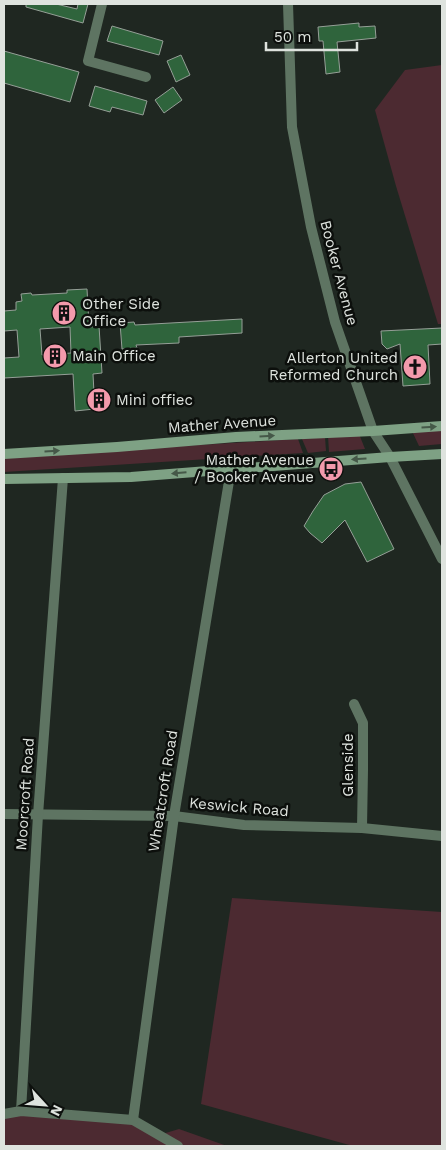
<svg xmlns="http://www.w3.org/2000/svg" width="446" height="1150" viewBox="0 0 446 1150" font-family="'Work Sans',sans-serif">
<rect width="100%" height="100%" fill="#1f2721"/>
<g fill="#4c2a31">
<polygon points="442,65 442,324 438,324 396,186 375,110 405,70"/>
<polygon points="442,429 442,444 419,446 412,431"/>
<polygon points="359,434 365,449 329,452 328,436"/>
<polygon points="325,437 326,451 308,453 302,439"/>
<polygon points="298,439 303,453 4,472 4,457"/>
<polygon points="232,898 442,912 442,1146 353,1146 201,1104"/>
<polygon points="4,1114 133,1120 159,1135 179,1129 227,1146 4,1146"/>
</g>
<g fill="#2f643c" stroke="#959f97" fill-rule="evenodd">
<polygon points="26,4 56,4 77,9 78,4 88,4 83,23 26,7"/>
<polygon points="359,23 359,27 375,26 376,38 337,42 340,72 326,74 323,41 319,41 318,27"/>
<polygon points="112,26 163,41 159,55 107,41"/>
<polygon points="4,51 79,72 70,102 4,83"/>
<polygon points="181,55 190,75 176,82 167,61"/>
<polygon points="95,86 147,101 143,115 112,107 110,112 89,106"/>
<polygon points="173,87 182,100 164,113 155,100"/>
<path d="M 87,289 L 89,325 L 90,327 L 99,326 L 102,373 L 93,374 L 94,393 L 103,392 L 104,408 L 75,411 L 73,374 L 4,378 L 4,358 L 19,357 L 17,330 L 4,331 L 4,311 L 16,310 L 16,302 L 22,301 L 21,294 L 31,293 L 32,295 L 67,293 L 67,290 ZM 70,327 L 71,353 L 42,355 L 40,329 Z"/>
<polygon points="242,319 242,333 179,337 179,343 136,345 137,348 122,349 120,323 134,322 135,325"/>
<polygon points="442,328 442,344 428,345 430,384 403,386 400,344 387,349 382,344 381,331"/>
<polygon points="361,482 394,549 367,562 345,520 322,543 310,533 304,526 313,511 324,495 345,484"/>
</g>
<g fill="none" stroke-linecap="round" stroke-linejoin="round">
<g stroke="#5e7462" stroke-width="10">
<polyline points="102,4 88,61 146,77"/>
<polyline points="288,4 292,127 311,227 335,322 373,431 390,457 442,559"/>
<polyline points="354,704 363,723 363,770 362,828"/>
<polyline points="4,814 174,816 244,825 362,828 442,836"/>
<polyline points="21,1111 38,815 63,478"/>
<polyline points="4,1114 21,1111 133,1120 178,1146"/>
<polyline points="133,1120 174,816 231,469"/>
</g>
<g stroke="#7ea184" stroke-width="10">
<polyline points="4,454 117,447 236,437 373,431 442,426"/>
<polyline points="4,479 131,477 390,457 442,454"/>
</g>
</g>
<defs><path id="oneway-solid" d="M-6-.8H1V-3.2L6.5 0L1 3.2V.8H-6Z" transform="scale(1.25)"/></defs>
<g fill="#455848">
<use href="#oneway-solid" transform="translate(429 427) rotate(-4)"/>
<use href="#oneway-solid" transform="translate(267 436) rotate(-3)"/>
<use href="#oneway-solid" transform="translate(52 451) rotate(-3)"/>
<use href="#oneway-solid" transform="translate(359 459) rotate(176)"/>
<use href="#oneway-solid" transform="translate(179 473) rotate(175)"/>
</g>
<defs>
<symbol id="building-disc" viewBox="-11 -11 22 22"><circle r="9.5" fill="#f39aac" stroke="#0c0f0c"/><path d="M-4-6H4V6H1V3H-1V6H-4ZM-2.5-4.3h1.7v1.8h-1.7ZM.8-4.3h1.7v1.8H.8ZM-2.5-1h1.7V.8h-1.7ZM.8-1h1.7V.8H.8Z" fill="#111"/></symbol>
<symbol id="church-disc" viewBox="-11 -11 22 22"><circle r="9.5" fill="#f39aac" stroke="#0c0f0c"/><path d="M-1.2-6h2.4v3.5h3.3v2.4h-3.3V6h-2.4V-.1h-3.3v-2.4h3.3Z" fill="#111"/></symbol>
<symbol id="bus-disc" viewBox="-11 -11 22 22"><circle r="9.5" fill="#f39aac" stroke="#0c0f0c"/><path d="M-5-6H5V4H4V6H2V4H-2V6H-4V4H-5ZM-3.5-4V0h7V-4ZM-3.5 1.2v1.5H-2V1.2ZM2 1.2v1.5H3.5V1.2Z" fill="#111"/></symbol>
</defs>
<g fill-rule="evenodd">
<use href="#building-disc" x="50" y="299" width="28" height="28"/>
<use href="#building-disc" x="41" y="342" width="28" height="28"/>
<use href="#church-disc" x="401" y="353" width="28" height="28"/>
<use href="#building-disc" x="85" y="386" width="28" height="28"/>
<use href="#bus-disc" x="317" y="455" width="28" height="28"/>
</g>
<g text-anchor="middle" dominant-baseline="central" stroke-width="5" stroke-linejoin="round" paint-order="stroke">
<g font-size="15" fill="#dee3de" stroke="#0c0f0c">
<text transform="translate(339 273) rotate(75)">Booker Avenue</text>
<text transform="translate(222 424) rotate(-4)">Mather Avenue</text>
<text transform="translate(348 765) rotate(-90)">Glenside</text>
<text transform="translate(163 791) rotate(-81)">Wheatcroft Road</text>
<text transform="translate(25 794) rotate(-86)">Moorcroft Road</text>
<text transform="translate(239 807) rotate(5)">Keswick Road</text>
</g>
<g font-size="15" fill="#dee3de" stroke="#0c0f0c" text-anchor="start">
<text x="82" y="304">Other Side<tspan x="82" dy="17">Office</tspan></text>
<text x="72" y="356">Main Office</text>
<text x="398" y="358" text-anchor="end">Allerton United<tspan x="398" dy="17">Reformed Church</tspan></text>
<text x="116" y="400">Mini offiec</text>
<text x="314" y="460" text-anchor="end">Mather Avenue<tspan x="314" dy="17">/ Booker Avenue</tspan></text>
</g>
</g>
<rect width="446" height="1150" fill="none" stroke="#dee3de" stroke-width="10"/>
<g transform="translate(45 1105) rotate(116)" stroke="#0c0f0c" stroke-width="4" paint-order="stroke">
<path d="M0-4L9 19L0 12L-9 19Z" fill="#dee3de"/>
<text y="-8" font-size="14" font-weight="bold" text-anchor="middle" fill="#dee3de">N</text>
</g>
<path d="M266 42v8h91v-8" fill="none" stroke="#dee3de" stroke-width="2.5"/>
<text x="274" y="42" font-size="15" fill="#dee3de" stroke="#0c0f0c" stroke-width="4" paint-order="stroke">50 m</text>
</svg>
